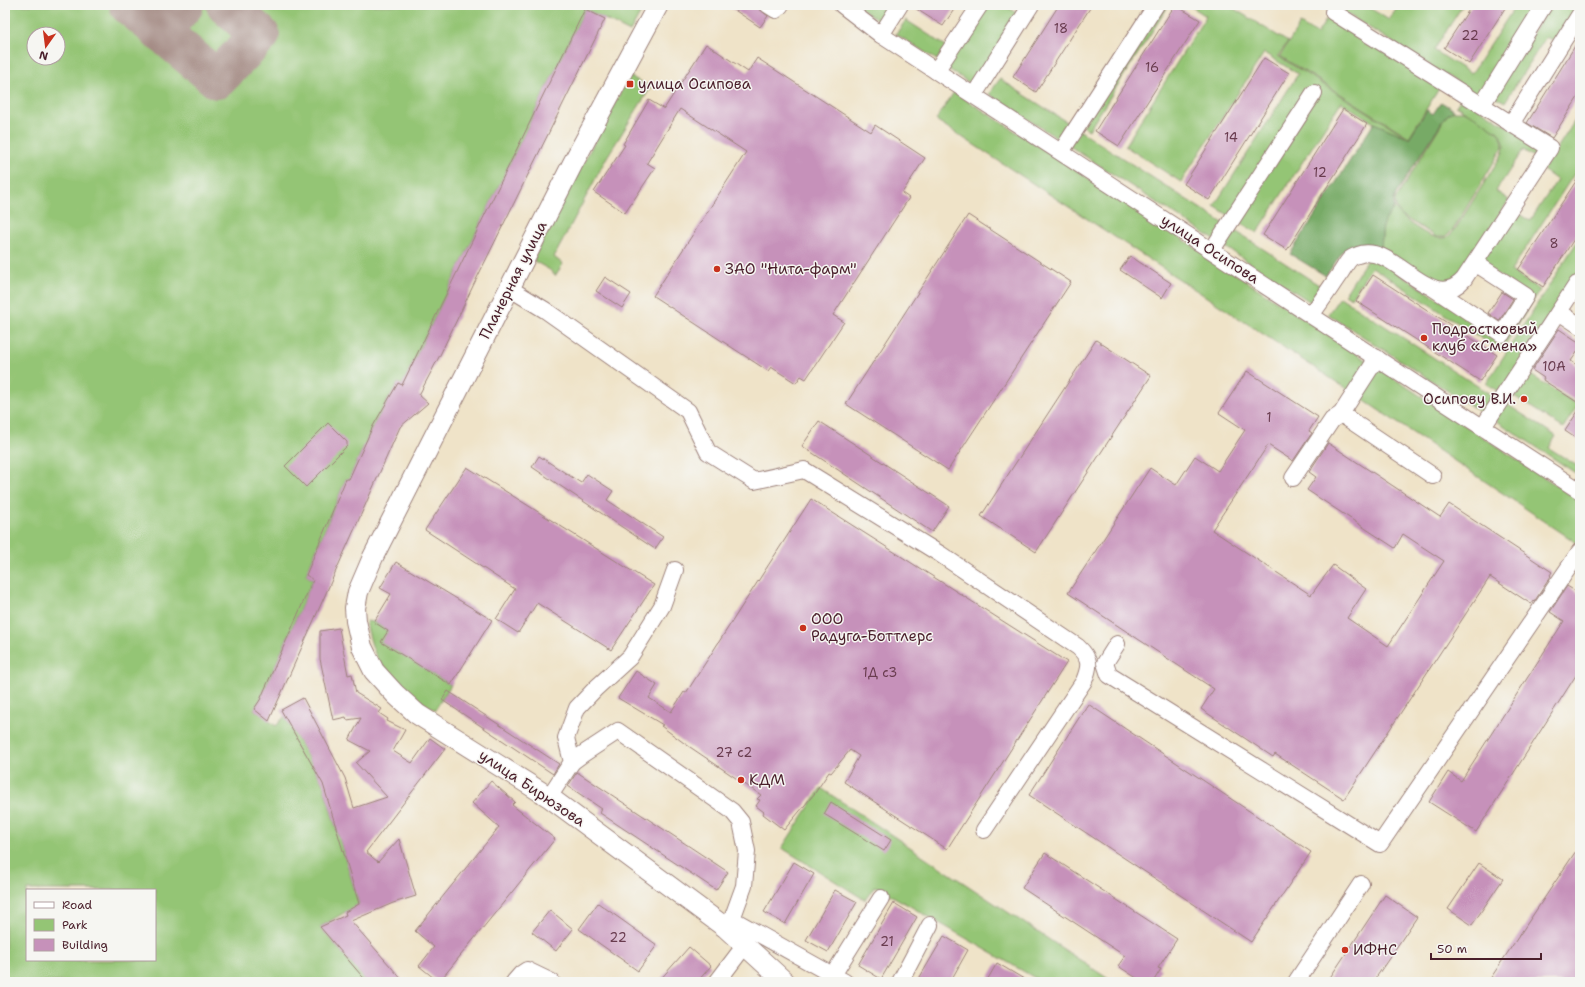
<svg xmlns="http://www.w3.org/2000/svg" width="1585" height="987" viewBox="0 0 1585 987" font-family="'Shantell Sans',sans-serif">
<rect width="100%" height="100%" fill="#f6f6f2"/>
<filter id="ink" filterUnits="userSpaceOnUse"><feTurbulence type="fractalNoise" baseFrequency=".025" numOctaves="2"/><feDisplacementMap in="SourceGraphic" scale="8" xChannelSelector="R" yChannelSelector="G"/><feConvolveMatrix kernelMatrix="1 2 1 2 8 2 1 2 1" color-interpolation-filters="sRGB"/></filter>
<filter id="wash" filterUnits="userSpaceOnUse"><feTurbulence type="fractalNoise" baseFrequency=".012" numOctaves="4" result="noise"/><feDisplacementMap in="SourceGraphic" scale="16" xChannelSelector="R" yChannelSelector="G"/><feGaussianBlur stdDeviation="0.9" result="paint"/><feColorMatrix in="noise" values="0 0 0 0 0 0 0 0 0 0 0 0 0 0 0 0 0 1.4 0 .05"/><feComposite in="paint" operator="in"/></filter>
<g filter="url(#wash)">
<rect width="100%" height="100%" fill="#efe3c8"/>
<g fill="#94c575" stroke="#6f7250" fill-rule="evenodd">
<path d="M 5,5 L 645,5 L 630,32 L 585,9 L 402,385 L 398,383 L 373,426 L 349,479 L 346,479 L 306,575 L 313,580 L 260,700 L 254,709 L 276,726 L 285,716 L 323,784 L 359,904 L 320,927 L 367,982 L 5,982 ZM 34,34 L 58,34 L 58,58 L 34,58 ZM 27,890 L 155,890 L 155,960 L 27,960 Z"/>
<polygon points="857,5 894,5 882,24"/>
<polygon points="984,5 1004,5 1020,15 974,86 944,66"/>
<polygon points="1159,5 1169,5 1089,130 1083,126"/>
<polygon points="1189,5 1228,5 1288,42 1278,56 1409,138 1374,123 1341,102 1257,233 1214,206 1298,74 1264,53 1181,182 1125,146 1206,16"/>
<polygon points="1341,5 1365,5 1389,20 1399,5 1463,5 1434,50 1471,74 1516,5 1539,5 1481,97 1339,9"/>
<polygon points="1550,5 1580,5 1556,43 1546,37 1505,102 1494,96"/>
<polygon points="1328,17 1440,87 1409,137 1280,56 1300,24 1317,34"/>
<polygon points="906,20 946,46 937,60 896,34"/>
<polygon points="629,76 651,87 607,157 554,257 563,264 555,276 550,270 534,261 534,257"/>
<polygon points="1000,79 1322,287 1312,303 989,94"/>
<polygon points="954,92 1158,223 1580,501 1580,545 1344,387 936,120"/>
<path d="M 1462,97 L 1536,145 L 1537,150 L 1534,157 L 1523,150 L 1496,191 L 1509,200 L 1454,282 L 1434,281 L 1381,248 L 1383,224 L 1394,207 C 1399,217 1431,241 1444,238 C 1448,237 1451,234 1454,231 L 1502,154 C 1506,144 1504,138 1497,131 L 1456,106 Z"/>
<path d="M 1455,111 C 1456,111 1460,111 1462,111 C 1469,112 1495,129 1500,135 C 1503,139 1503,143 1503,147 L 1453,230 L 1444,237 L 1437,237 L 1402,216 C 1397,211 1395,207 1395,200 L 1445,118 L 1449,113 Z"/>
<polygon points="1576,119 1580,121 1580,165 1511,271 1540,290 1501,351 1372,267 1351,298 1345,294 1370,255 1501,339 1529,295 1480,263 1514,211 1530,221 1557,180 1543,170"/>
<polygon points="1580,237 1580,282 1501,393 1486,384"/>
<polygon points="1340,297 1496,398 1485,415 1328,314"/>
<polygon points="1526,372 1578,405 1563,428 1511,394"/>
<polygon points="1505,403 1556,436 1549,448 1579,467 1580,466 1580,476 1494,419"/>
<path d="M 366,621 L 374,622 L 388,631 L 382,642 L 451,685 L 435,710 C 415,698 395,683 381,664 C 372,652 369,635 366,621 Z"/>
<polygon points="821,788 1113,982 1042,982 875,886 865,900 782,848"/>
</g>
<polygon fill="#7a6" stroke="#606448" points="1441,102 1454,110 1445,117 1396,194 1394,200 1394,207 1383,224 1381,248 1363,243 1343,251 1326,276 1290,254 1374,123 1409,138 1427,110 1433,114"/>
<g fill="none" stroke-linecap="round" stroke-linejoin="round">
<g stroke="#9c817a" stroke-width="40">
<polyline points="129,5 217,79 260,35 226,5"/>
<polyline points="160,32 184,5"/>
</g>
</g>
<g id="blocks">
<g fill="#c691ba">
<polygon points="727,5 754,5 768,16 760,27"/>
<polygon points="910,5 957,5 943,26"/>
<polygon points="1059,5 1092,5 1036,92 1013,77"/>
<polygon points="1175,5 1200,20 1119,146 1095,131"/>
<polygon points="1472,5 1507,5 1469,64 1444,48"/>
<polygon points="585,9 605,19 473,286 440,355 419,395 428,403 400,427 269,721 254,709 260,700 313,580 306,575 346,479 349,479 373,426 398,383 402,385"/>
<polygon points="1580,38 1580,94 1552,138 1527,123"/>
<polygon points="706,44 748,72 757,58 871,132 875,125 925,158 902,193 909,198 833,315 844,322 806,379 801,376 796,383 771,367 768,371 653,296 746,152 680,109 647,163 655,168 625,213 594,192 625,145 623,144 649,100 664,109"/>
<polygon points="1264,58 1289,73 1209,200 1184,184"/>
<polygon points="1343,109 1367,124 1287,250 1263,235"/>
<polygon points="1580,175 1580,230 1543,287 1518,270"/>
<polygon points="968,215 1071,282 948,470 846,404"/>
<polygon points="1130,256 1171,283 1162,298 1120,270"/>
<polygon points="1373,275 1497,355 1480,381 1356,301"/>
<polygon points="605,277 631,294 622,308 596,291"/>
<polygon points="1502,292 1513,299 1499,321 1488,313"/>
<polygon points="1559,329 1580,343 1580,348 1571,361 1580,367 1580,404 1543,380 1544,378 1532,370"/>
<polygon points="1096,340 1151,376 1036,552 981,516"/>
<polygon points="1247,371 1318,417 1309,431 1312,433 1293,461 1268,445 1212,530 1311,595 1333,565 1366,589 1347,618 1388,646 1444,561 1403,534 1395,548 1307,490 1316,477 1309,472 1328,443 1440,517 1449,504 1552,572 1550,575 1551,576 1534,602 1533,601 1531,604 1490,577 1344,799 1275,754 1273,757 1201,709 1214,689 1068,593 1150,468 1176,485 1195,456 1218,471 1245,430 1219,413"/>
<polygon points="1580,408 1580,441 1565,431"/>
<polygon points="819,421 949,506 932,532 802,446"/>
<polygon points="328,423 347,442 347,446 306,487 285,466"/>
<polygon points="539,456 581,483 587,474 613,491 607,500 663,537 655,549 532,467"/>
<polygon points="467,467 654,585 611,650 537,603 518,633 496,619 515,589 425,530"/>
<polygon points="811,499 1067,662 947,849 844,782 859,756 850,750 831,773 829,772 815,793 784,830 763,814 764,812 756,806 760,800 757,799 761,795 684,743 661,726 663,725 618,698 636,671 657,685 649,698 671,712 684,692 686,693"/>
<polygon points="396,562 492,620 451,685 381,642 388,631 374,622 391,594 380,588"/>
<polygon points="1567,586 1580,594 1580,669 1476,832 1429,802 1448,772 1461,781 1564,621 1550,612"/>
<polygon points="339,628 348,675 352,674 356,693 382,709 379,713 388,719 387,721 405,730 393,751 412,763 430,738 445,749 366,852 378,862 399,839 416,896 393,903 351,921 404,982 367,982 320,927 346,915 345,912 359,904 323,784 281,710 303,698 345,778 354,808 387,797 356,763 370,751 349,740 361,718 347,720 346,717 333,720 320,659 320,631"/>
<polygon points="448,691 559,764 553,774 442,700"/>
<polygon points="1088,704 1311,852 1251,942 1029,795"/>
<polygon points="577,772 728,872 716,890 600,813 602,809 568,786"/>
<polygon points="491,781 515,802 512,805 555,839 439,982 419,966 434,947 415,931 499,827 472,803"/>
<polygon points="831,802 891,840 884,851 824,814"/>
<polygon points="1580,845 1580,982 1488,982"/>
<polygon points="1045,853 1177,939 1158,968 1161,969 1153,982 1143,982 1118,966 1125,956 1022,888"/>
<polygon points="794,862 814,874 785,924 764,912"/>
<polygon points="1479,863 1503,879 1472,925 1448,909"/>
<polygon points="835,890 857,902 828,952 806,940"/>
<polygon points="1385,895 1417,917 1373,982 1327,982"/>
<polygon points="598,903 657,945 638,971 579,929"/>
<polygon points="894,903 917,917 881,979 858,965"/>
<polygon points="550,910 573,929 556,951 532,932"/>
<polygon points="944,936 968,950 950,982 917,982"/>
<polygon points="689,947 711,966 697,982 658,982"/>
<polygon points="997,963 1029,982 986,982"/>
</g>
</g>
</g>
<g filter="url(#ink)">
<use href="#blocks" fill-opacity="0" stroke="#9c817a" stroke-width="1"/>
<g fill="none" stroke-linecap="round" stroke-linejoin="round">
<defs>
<g id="minor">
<polyline points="768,5 776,10 781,5"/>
<polyline points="842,5 881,35 936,71 1580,491"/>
<polyline points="881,35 900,5"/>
<polyline points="936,71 980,5"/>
<polyline points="974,95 1031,5"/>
<polyline points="1482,105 1544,5"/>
<polyline points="1511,124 1580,14"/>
<polyline points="1061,152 1156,5"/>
<polyline points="1212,250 1314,93"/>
<path d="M 509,288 L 545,310 L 688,411 L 708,452 L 754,481 L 804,470 L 940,554 L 1078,647 C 1091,659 1090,666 1084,681 L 984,830"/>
<polyline points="1433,288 1502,334 1526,296 1475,263"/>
<polyline points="1559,312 1580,326"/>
<path d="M 1311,315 C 1321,302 1330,288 1339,275 C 1343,270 1346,263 1350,259 C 1352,257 1355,256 1358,255 C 1394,241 1431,317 1464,279 L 1550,148 L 1333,12 L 1337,5"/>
<polyline points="1341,414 1433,476"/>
<polyline points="1483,427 1577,284"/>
<polyline points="1293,478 1332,420 1341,414 1377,358"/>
<polyline points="1117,644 1105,663 1109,675 1380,844 1580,551"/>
<polyline points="572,762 583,754 618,731 732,811 741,822 747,851 744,886 732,919"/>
<polyline points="549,797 572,762 566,738 577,708 596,688 630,657 662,606 675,570"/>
<polyline points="727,927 732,919 845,982"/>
<polyline points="833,975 881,898"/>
<polyline points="514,982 521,974 527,970 552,982"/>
<polyline points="717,982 745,945"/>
<polyline points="900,982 930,925"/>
<polyline points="1296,982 1361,884"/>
</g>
<polyline id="major" points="658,5 573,163 373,557 358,592 355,608 356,621 362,647 374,671 395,694 417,714 549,797 726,928 785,982"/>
</defs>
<use href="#minor" stroke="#9c817a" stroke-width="18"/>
<use href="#major" stroke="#9c817a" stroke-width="22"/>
<use href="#minor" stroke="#fff" stroke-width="16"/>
<use href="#major" stroke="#fff" stroke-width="20"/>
</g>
</g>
<g fill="#c8321e" stroke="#f6f6f2" stroke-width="1.5">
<rect x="626" y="80" width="8" height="8" rx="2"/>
<circle cx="717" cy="269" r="4"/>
<circle cx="1424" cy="338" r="4"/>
<circle cx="1524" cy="399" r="4"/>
<circle cx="803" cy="628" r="4"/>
<circle cx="741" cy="780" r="4"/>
<circle cx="1345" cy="950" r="4"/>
</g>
<g text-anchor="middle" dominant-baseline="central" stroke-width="3" stroke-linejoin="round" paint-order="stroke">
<g font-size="13" fill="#693c4f">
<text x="1061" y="28">18</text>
<text x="1470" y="35">22</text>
<text x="1152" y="67">16</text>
<text x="1231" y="137">14</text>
<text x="1320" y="172">12</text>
<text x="1554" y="243">8</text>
<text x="1554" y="366">10А</text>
<text x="1269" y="417">1</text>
<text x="880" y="672">1Д с3</text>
<text x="734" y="752">27 с2</text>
<text x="618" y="937">22</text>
<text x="887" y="941">21</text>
</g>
<g font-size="15" fill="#4a1f2b" stroke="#f6f6f2" text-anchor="start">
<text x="638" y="84">улица Осипова</text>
<text x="725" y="269">ЗАО "Нита-фарм"</text>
<text x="1432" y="329">Подростковый<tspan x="1432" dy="17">клуб «Смена»</tspan></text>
<text x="1516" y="399" text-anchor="end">Осипову В.И.</text>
<text x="811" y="619">ООО<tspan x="811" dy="17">Радуга-Боттлерс</tspan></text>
<text x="749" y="780">КДМ</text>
<text x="1353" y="950">ИФНС</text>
</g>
<g font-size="15" fill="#4a1f2b" stroke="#f6f6f2">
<text transform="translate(1210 249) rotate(33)">улица Осипова</text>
<text transform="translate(513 280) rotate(-63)">Планерная улица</text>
<text transform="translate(532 788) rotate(34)">улица Бирюзова</text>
</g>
</g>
<rect width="1585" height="987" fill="none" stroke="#f6f6f2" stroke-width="20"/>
<rect x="26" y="889" width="130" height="72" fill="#f6f6f2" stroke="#b1a0a2"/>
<rect x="34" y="902" width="20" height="6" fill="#ffffff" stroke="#b1a0a2"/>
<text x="62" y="909" font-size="12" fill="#4a1f2b">Road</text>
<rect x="34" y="919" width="20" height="12" fill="#94c575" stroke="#b1a0a2"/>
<text x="62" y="929" font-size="12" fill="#4a1f2b">Park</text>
<rect x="34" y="939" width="20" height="12" fill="#c691ba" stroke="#b1a0a2"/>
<text x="62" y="949" font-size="12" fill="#4a1f2b">Building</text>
<g transform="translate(46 46) rotate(194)"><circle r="19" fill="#f6f6f2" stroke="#b1a0a2"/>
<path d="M0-3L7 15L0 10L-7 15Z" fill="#c8321e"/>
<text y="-6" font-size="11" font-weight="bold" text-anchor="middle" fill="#4a1f2b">N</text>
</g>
<path d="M1431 953v6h110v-6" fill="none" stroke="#4a1f2b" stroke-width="2"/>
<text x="1437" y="953" font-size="12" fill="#4a1f2b" stroke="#f6f6f2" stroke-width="3" paint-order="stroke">50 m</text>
</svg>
